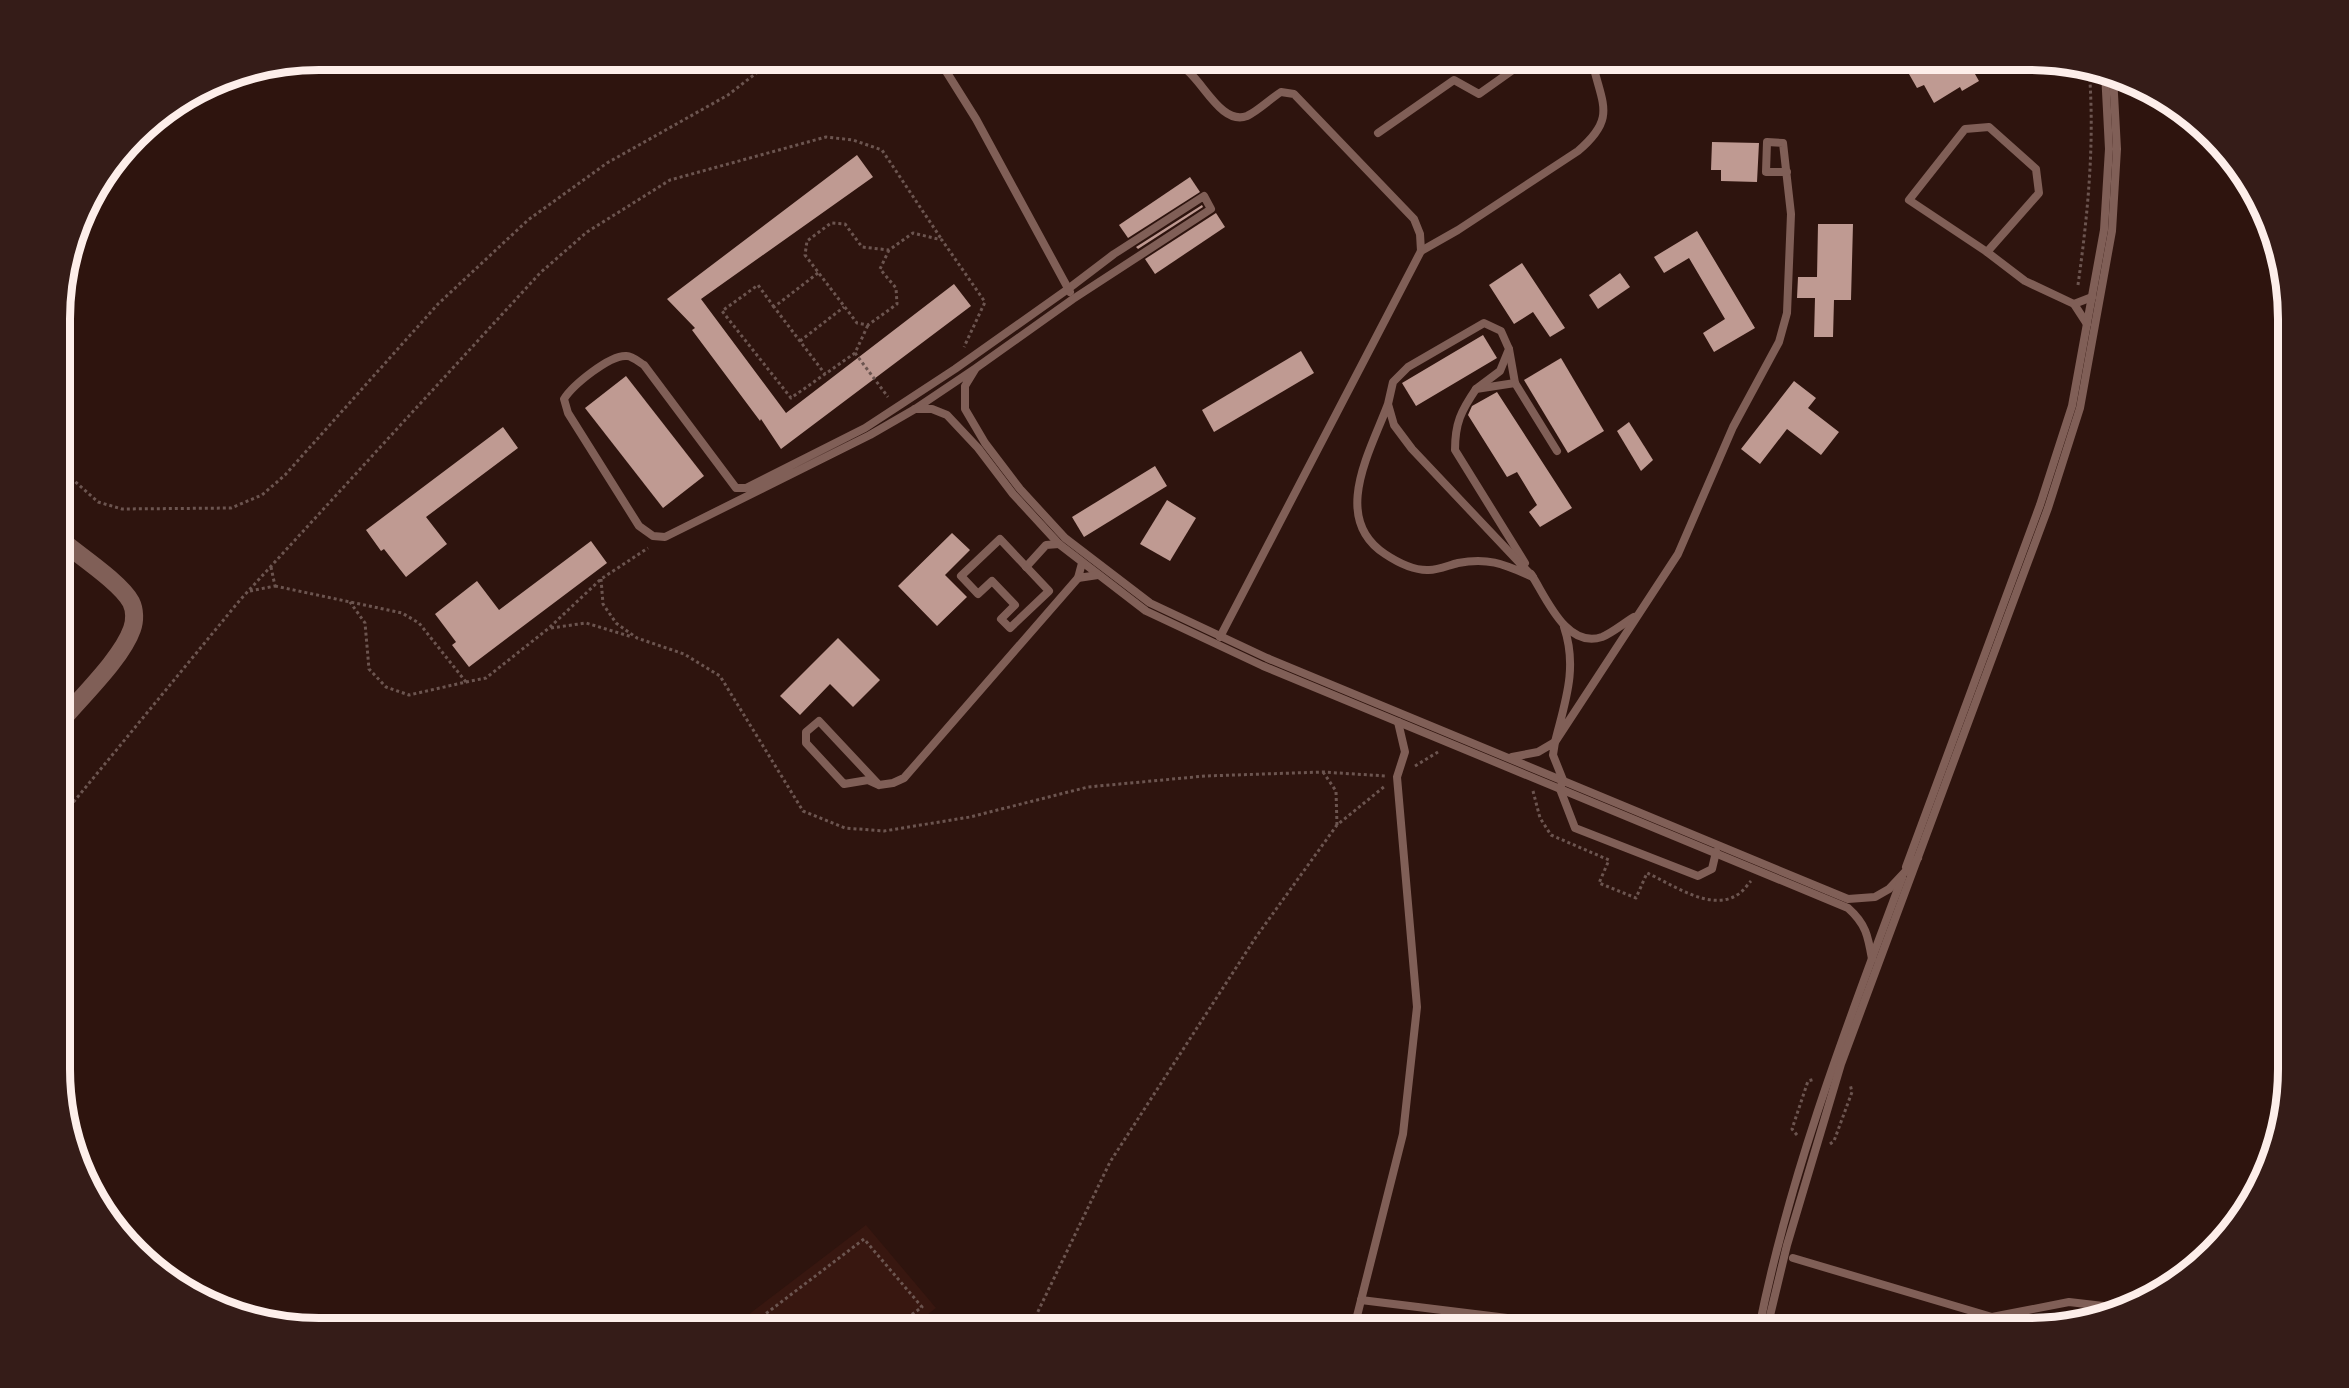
<svg xmlns="http://www.w3.org/2000/svg" width="2349" height="1388" viewBox="0 0 2349 1388" font-family="'Source Sans 3',sans-serif">
<rect width="100%" height="100%" fill="#2e140e"/>
<polygon fill="#381710" points="866,1225 936,1308 910,1328 731,1328"/>
<g fill="#bf9a92">
<polygon points="1910,60 1967,60 1979,81 1962,91 1960,87 1934,103 1924,85 1917,88 1909,74 1916,71"/>
<polygon points="1712,142 1759,143 1757,182 1721,181 1721,170 1711,170"/>
<polygon points="857,155 873,177 701,299 786,413 954,284 971,306 781,449 761,419 760,421 692,330 695,328 667,299"/>
<polygon points="1190,177 1200,192 1128,238 1119,225"/>
<polygon points="1202,205 1203,207 1138,249 1136,247"/>
<polygon points="1216,213 1225,227 1155,274 1145,259"/>
<polygon points="1818,224 1853,224 1851,300 1834,300 1833,337 1814,337 1815,298 1797,298 1798,277 1817,277"/>
<polygon points="1697,231 1755,328 1714,352 1703,333 1725,319 1689,258 1664,273 1654,257"/>
<polygon points="1522,263 1565,328 1550,337 1533,312 1514,324 1489,285"/>
<polygon points="1620,273 1630,287 1598,309 1589,295"/>
<polygon points="1483,335 1497,358 1416,406 1402,383"/>
<polygon points="1301,351 1314,373 1214,432 1202,410"/>
<polygon points="1561,358 1604,431 1568,453 1524,380"/>
<polygon points="626,376 704,476 663,508 585,408"/>
<polygon points="1794,381 1816,398 1808,408 1839,432 1821,455 1787,429 1760,464 1741,449"/>
<polygon points="1497,392 1572,508 1540,527 1529,512 1537,505 1517,472 1507,477 1468,415 1472,406"/>
<polygon points="1629,422 1653,460 1641,471 1617,431"/>
<polygon points="503,427 518,448 426,517 447,544 406,577 384,549 381,551 366,530"/>
<polygon points="1155,466 1167,486 1084,537 1072,517"/>
<polygon points="1167,500 1196,518 1170,561 1140,544"/>
<polygon points="952,533 970,550 945,575 967,597 937,626 898,586"/>
<polygon points="591,541 607,563 469,667 452,645 456,642 435,614 477,581 499,610"/>
<polygon points="838,638 880,680 853,707 830,684 800,715 780,696"/>
</g>
<g fill="none" stroke-linecap="round" stroke-linejoin="round">
<g stroke="#6c5550" stroke-width="3" stroke-dasharray="3 3" stroke-linecap="butt">
<polyline points="889,250 880,269 896,288 897,304 868,325 857,323 805,255 807,241 831,223 845,224 862,247 889,250 913,233 942,240 985,302 964,347"/>
<polyline points="818,273 774,307 825,374"/>
<path d="M 2078,285 C 2088,213 2095,141 2089,68"/>
<polyline points="774,307 758,285 722,311 791,398 855,353 868,325"/>
<polyline points="800,341 844,307"/>
<polyline points="855,353 888,397"/>
<polyline points="62,470 98,502 122,509 231,508 262,495 285,475 438,304 528,220 607,163 728,95 773,60"/>
<polyline points="601,579 603,604 616,623 637,638 684,654 720,676 803,811 845,828 884,831 970,817 1088,787 1205,776 1323,772 1386,776"/>
<polyline points="275,586 402,613 419,623 466,682 409,695 386,687 369,669 365,623 350,602"/>
<polyline points="250,591 275,586 271,567"/>
<polyline points="551,628 586,623 632,637"/>
<polyline points="466,682 486,678 549,628 601,579 648,548"/>
<polyline points="1415,766 1438,752"/>
<polyline points="1323,772 1336,791 1337,825"/>
<path d="M 1533,791 L 1540,818 L 1551,835 L 1609,860 L 1599,883 L 1636,898 L 1647,873 C 1672,884 1710,912 1737,895 C 1743,892 1747,885 1751,881"/>
<polyline points="62,816 240,600 540,273 587,232 670,180 826,137 853,140 882,150 942,240"/>
<polyline points="1797,1135 1792,1129 1808,1081 1815,1079"/>
<polyline points="1830,1144 1834,1141 1852,1092 1850,1084"/>
<polyline points="747,1328 864,1239 922,1307 894,1328"/>
<polyline points="1030,1328 1110,1162 1256,937 1337,825 1385,786"/>
</g>
<g stroke="#805f57" stroke-width="8">
<polyline points="939,60 976,119 1070,292"/>
<path d="M 1163,60 C 1169,66 1177,64 1184,68 C 1202,79 1221,126 1247,116 C 1258,111 1270,99 1281,92 L 1294,94 L 1414,219 L 1420,234 L 1421,251 L 1220,637"/>
<polygon points="1989,127 2036,169 2039,193 1987,252 1909,200 1965,129"/>
<polyline points="1378,133 1454,80 1479,94 1527,60"/>
<path d="M 1421,251 L 1458,230 L 1578,151 C 1618,117 1601,104 1592,60"/>
<polyline points="1987,252 2025,281 2074,304"/>
<polyline points="2087,324 2074,304 2092,297"/>
<path d="M 1509,349 L 1515,383 L 1476,389 C 1461,411 1455,423 1455,450 L 1525,563"/>
<path d="M 976,368 L 915,409 L 870,435 L 665,537 L 653,536 L 639,526 L 568,413 L 564,399 C 572,386 610,354 627,356 C 632,356 639,362 644,365 L 736,488 L 746,488 L 865,428 L 955,369 L 1068,289 L 1114,254 L 1204,196 L 1211,209 L 1073,299 L 976,368 L 965,386 L 965,409 L 985,443 L 1020,489 L 1065,538 L 1150,603 L 1267,658 L 1848,899 L 1875,897 L 1889,889 L 1918,858"/>
<polyline points="1515,383 1557,451"/>
<path d="M 1388,404 C 1371,450 1330,518 1385,554 C 1397,562 1412,570 1427,570 C 1437,571 1449,565 1458,563 C 1490,557 1505,565 1533,577 L 1412,449 L 1394,425 L 1388,404 L 1393,382 L 1408,367 L 1484,323 L 1501,331 L 1509,349 L 1500,371 L 1476,389"/>
<path d="M 915,409 L 932,409 L 947,415 L 978,448 L 1013,494 L 1059,544 L 1146,611 L 1263,666 L 1848,908 C 1866,924 1868,936 1872,959"/>
<polygon points="1000,539 1049,591 1010,628 1001,619 1015,605 992,581 978,594 961,576"/>
<polyline points="1082,563 1078,578 1098,575"/>
<polyline points="1026,567 1046,545 1059,544"/>
<path d="M 1531,574 C 1546,597 1566,649 1602,637 C 1612,633 1624,623 1634,617"/>
<path d="M 1564,627 C 1578,668 1565,702 1555,742 L 1678,554 L 1733,427 L 1779,342 L 1787,313 L 1791,214 L 1783,143 L 1767,142 L 1766,172 L 1787,172"/>
<polyline points="1512,757 1538,752 1555,742 1553,755 1563,780 1560,789 1575,828 1698,876 1712,869 1716,852"/>
<polyline points="879,785 819,721 806,732 806,743 844,784 868,780 879,785 893,783 904,778 1078,578"/>
<polyline points="1906,867 2040,505 2072,406 2104,230 2109,149 2105,72"/>
<polyline points="1793,1258 1992,1317 2011,1327"/>
<polyline points="1361,1300 1539,1322"/>
<polyline points="1992,1317 2069,1302 2112,1307"/>
<polyline points="1354,1328 1403,1134 1417,1007 1397,777 1405,752 1398,722"/>
<path d="M 1759,1328 C 1790,1173 1847,1025 1902,878"/>
<polyline points="1767,1328 1787,1245 1841,1064 2048,508 2080,408 2112,231 2117,149 2113,76"/>
</g>
<path stroke="#805f57" stroke-width="18" d="M 62,541 C 80,556 121,583 131,602 C 135,610 135,621 132,629 C 122,658 82,696 62,720"/>
</g>
<path d="M0 0H2349V1388H0ZM319 70H2029A249 249 0 0 1 2278 319V1069A249 249 0 0 1 2029 1318H319A249 249 0 0 1 70 1069V319A249 249 0 0 1 319 70Z" fill="#351c18" fill-rule="evenodd"/>
<path fill="none" stroke="#fdeeea" stroke-width="8" d="M319 70H2029A249 249 0 0 1 2278 319V1069A249 249 0 0 1 2029 1318H319A249 249 0 0 1 70 1069V319A249 249 0 0 1 319 70Z"/>
</svg>
